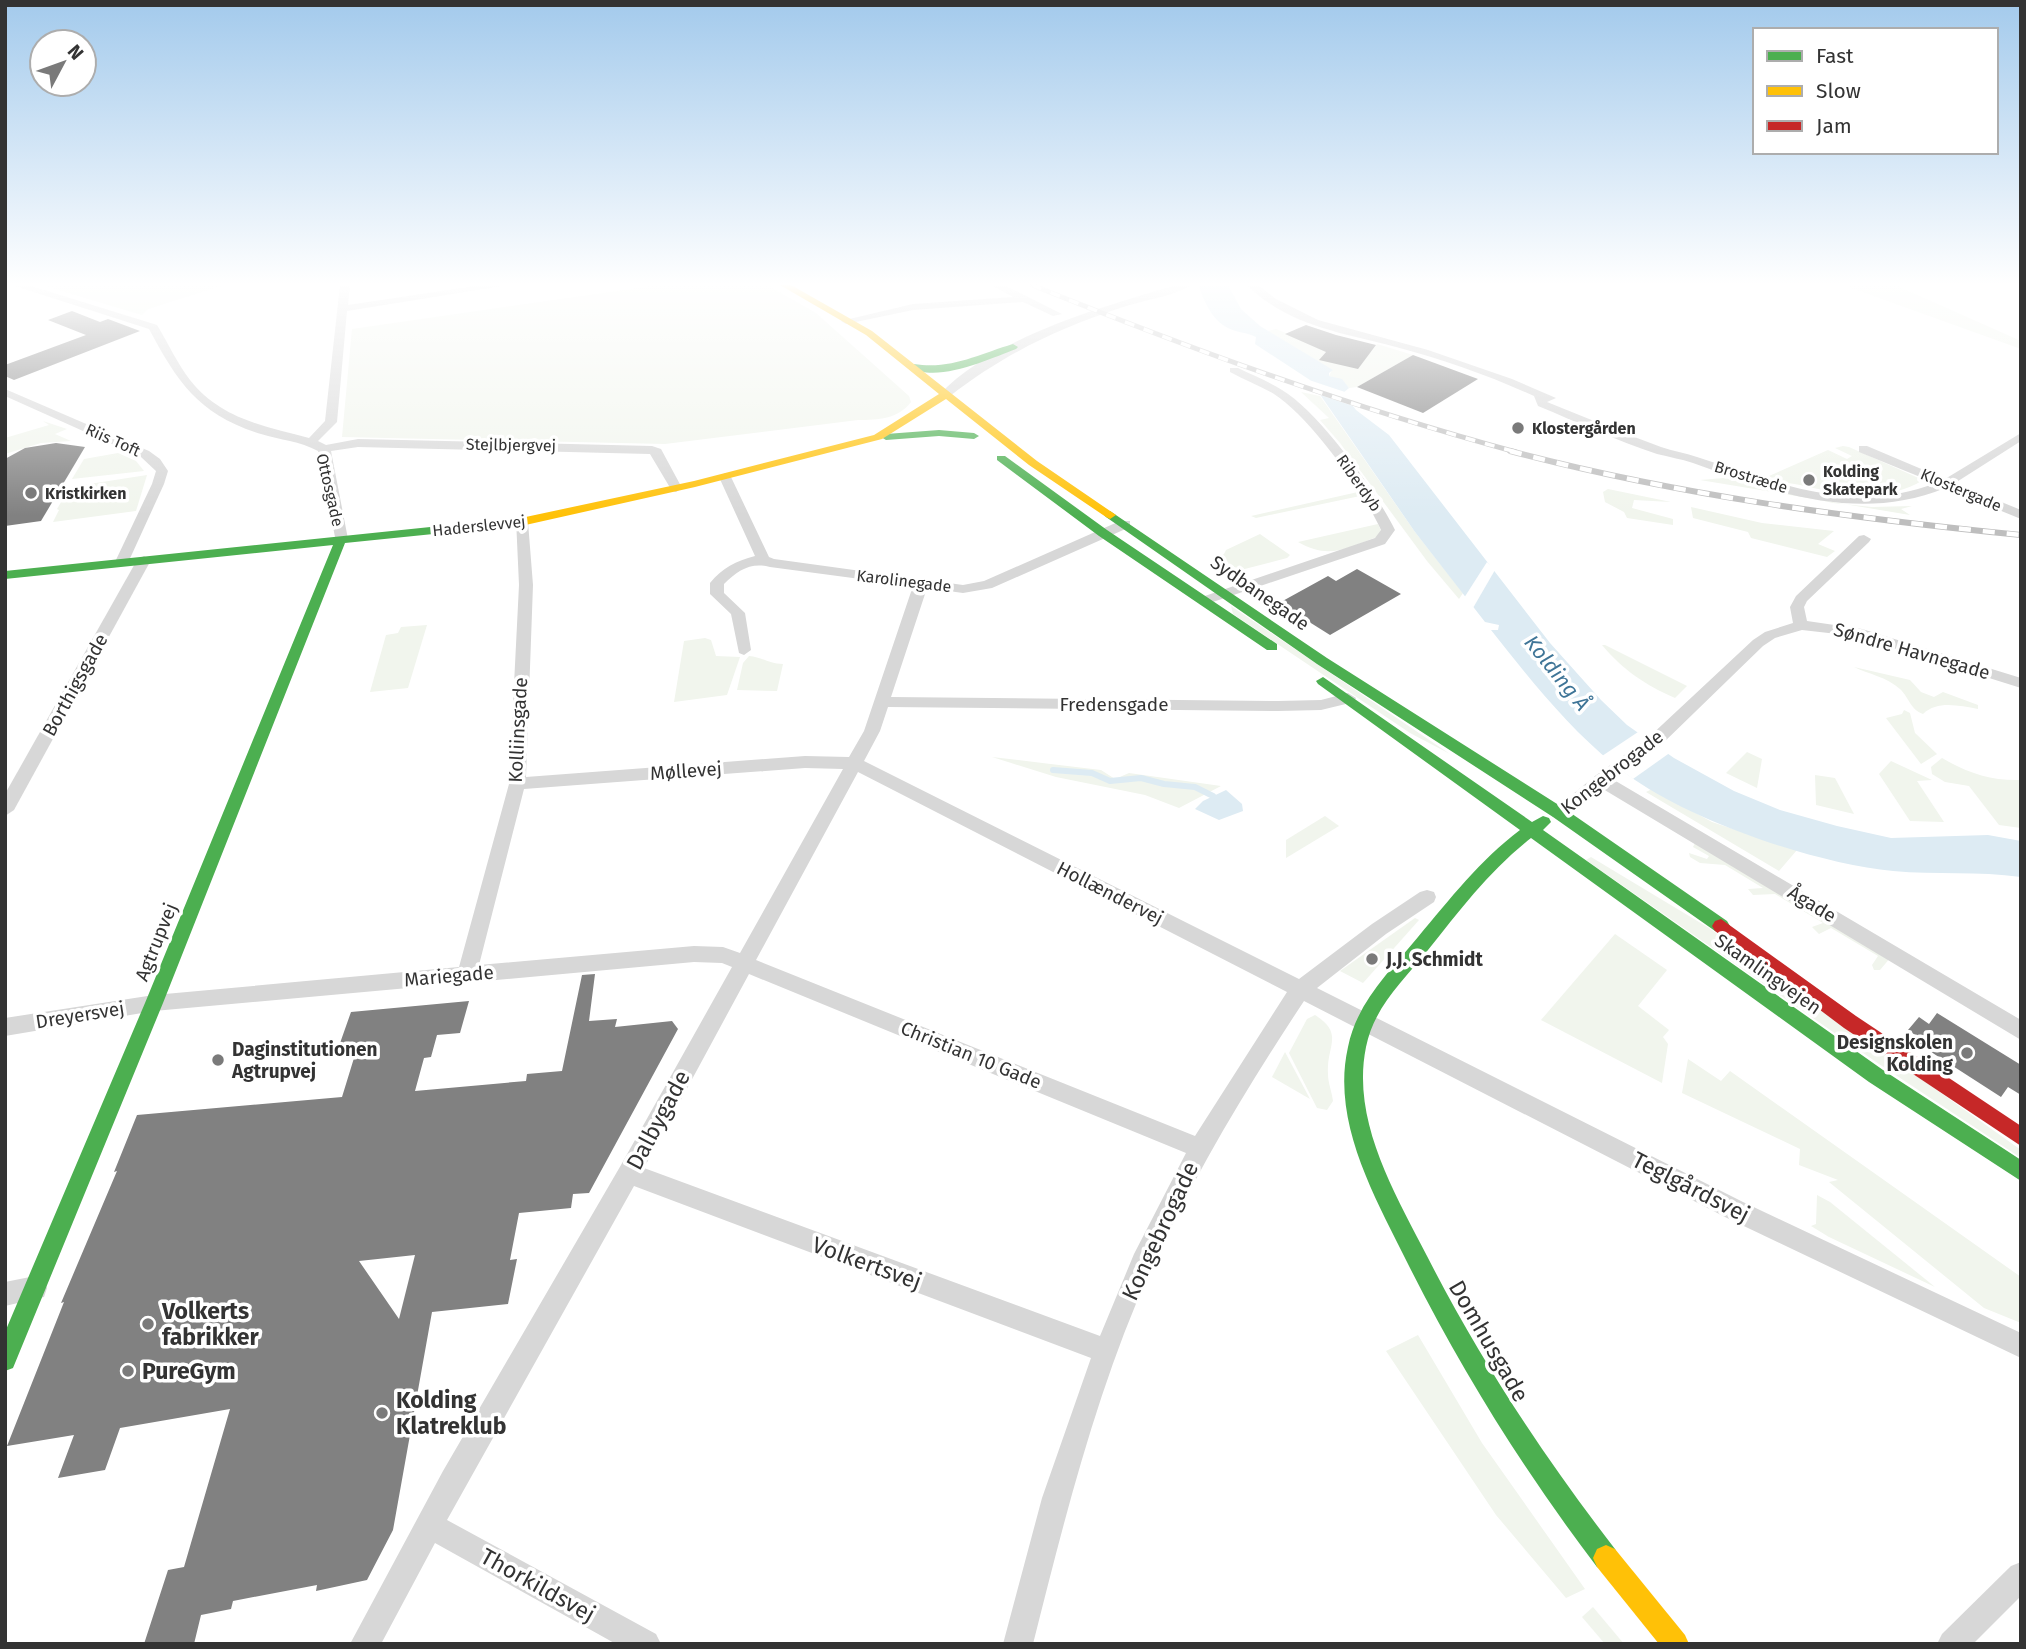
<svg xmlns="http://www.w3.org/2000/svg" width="2026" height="1649" viewBox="0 0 2026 1649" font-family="'Fira Sans',sans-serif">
<rect width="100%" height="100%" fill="#fff"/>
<g fill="#f1f5ed">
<polygon points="41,285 225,285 148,309 142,315"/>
<path d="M 658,285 L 767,285 L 816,313 L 909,396 L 911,402 C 898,419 878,420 858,420 L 665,444 L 342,437 L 352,329 Z"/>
<polygon points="1843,285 1895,285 2021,341 2021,349"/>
<polygon points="1276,329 1327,350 1320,359 1361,350 1371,352 1377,344 1413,355 1357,387 1349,388 1342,380 1329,376 1332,370 1268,331"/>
<polygon points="1301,392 1320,396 1415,532 1463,593 1459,599 1427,561 1340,443 1320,420 1329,418"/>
<polygon points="43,421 67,429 55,434 71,441 41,443 5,454 5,438 49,425"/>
<path d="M 1843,446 L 1849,447 L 1923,480 C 1888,503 1838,494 1800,485 C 1790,483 1777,482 1769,476 L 1828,450 L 1847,459 L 1852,456 L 1835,448 Z"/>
<polygon points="118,453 136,461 144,471 72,479 84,459"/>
<polygon points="147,475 136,511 53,522 59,510 57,509 70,487"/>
<polygon points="1724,478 1833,503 1872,507 1912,506 1901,509 1910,515 1700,480"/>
<polygon points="1608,489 1671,502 1634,500 1632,508 1673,519 1673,525 1627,518 1624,512 1605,502 1603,492"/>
<polygon points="1358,492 1360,496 1256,518 1251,516"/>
<polygon points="1691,507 1762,523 1834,531 1818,544 1835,551 1827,557 1751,538 1748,532 1693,518"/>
<path d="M 1378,524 L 1381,531 L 1377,537 C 1346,548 1329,560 1298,542 Z"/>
<polygon points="1260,534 1290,555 1287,558 1233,572 1225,573 1211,562 1224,554 1226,550"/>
<polygon points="1231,606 1450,754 1410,733 1233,614"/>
<polygon points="427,625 408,688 370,692 386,635 398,633 401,627"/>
<polygon points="705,638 711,640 716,656 740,657 727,695 674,702 684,641"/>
<path d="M 1602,645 L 1605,645 L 1687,686 L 1675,698 C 1645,685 1623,670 1602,645 Z"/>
<path d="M 749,656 C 762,657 769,664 783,664 L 777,691 L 737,690 L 743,663 Z"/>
<path d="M 1854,667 L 1910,680 L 1921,692 L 1934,697 L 1943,692 L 1978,705 L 1978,709 C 1959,706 1938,700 1923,714 C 1910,709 1910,699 1900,689 C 1887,677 1868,674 1854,667 Z"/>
<polygon points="1904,710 1910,713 1915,733 1937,754 1921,764 1886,718 1902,714"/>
<polygon points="1747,752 1762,759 1757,788 1726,773"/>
<polygon points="992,757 1101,770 1115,779 1129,773 1221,786 1179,808 1145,795 1056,777"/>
<path d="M 1942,758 C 1967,773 1992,781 2021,780 L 2021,828 L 1999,825 L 1969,786 L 1945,782 L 1932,774 L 1931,767 Z"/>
<polygon points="1891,761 1932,780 1917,781 1944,822 1910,821 1879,774"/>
<polygon points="1815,775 1835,778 1854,814 1816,805"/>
<polygon points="1652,789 1712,822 1797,850 1779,871 1646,792"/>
<polygon points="1325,816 1339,826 1286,858 1286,840"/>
<polygon points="1696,841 1891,957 1880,970 1874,970 1872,965 1878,956 1831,928 1819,934 1812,927 1823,923 1775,894 1753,895 1748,889 1763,888 1725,865 1700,863 1690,857 1689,853 1707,859 1709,856 1693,847"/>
<polygon points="1591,857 1709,928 2021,1150 2021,1158 1879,1064 1586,860"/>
<polygon points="1415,918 1419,920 1363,983 1340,971"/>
<polygon points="1615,934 1667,970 1638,1006 1669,1030 1663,1037 1668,1044 1662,1083 1541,1020"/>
<path d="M 1315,1015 C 1345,1034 1326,1046 1328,1074 C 1328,1083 1332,1092 1333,1101 L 1327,1110 L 1317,1108 L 1289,1053 L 1307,1019 Z"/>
<polygon points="1285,1052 1310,1099 1272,1077"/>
<polygon points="1688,1059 1721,1081 1730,1071 2021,1277 2021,1323 1984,1308 1829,1182 1838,1180 1799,1165 1800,1149 1682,1093"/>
<polygon points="1817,1195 1830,1202 1935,1287 1829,1237 1811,1226 1816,1224"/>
<polygon points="1418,1335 1482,1443 1585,1589 1566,1598 1496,1515 1386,1351"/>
<polygon points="1593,1607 1624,1644 1605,1644 1582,1617"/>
</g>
<g fill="#ddebf3">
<path d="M 1198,285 L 1228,285 L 1241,309 L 1260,326 L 1333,370 L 1329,373 L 1329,376 L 1342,379 L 1349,388 L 1343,393 L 1356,410 L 1389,435 L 1550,643 L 1601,700 L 1627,725 L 1674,758 L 1734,791 L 1780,810 L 1837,826 L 1891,838 L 1988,835 L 2021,841 L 2021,877 C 1978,871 1936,875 1893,871 C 1817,864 1698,823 1635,780 C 1578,741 1533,683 1491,630 L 1498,630 L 1499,625 L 1485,622 L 1415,532 L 1310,380 L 1255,344 L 1256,337 C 1247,332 1237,333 1228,328 C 1211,319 1205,302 1198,285 Z"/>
<polygon points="1226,790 1242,804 1243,811 1219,820 1195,809 1203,801"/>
</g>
<g fill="#fff">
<polygon points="1306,379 1348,393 1359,408 1314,393 1304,380"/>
<polygon points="1487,562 1495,570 1473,608 1464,598"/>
<polygon points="1638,732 1671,752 1633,779 1602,756"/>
</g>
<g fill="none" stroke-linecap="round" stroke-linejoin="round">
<polyline stroke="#ddebf3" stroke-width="6" points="1053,770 1092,773 1110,781 1141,778 1164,784 1195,787 1213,796"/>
</g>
<g fill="#818181" fill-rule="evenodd">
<polygon points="72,311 100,322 108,319 140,331 14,380 5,376 5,365 86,335 48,320"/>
<polygon points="1306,325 1336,335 1376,345 1358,369 1319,360 1326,352 1285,334"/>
<polygon points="1413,355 1478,379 1423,413 1357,387"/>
<polygon points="56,443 85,447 41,521 5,526 5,459 25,448"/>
<polygon points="1357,569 1401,594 1330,635 1279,603 1328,576 1336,581"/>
<path d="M 595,974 L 589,1021 L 617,1019 L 615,1027 L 672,1021 L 678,1029 L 589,1193 L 573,1194 L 571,1208 L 519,1213 L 510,1260 L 517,1259 L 508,1304 L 432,1312 L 393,1530 L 367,1580 L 316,1591 L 317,1585 L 233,1601 L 231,1609 L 201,1615 L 194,1644 L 144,1644 L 168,1570 L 184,1567 L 230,1409 L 120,1428 L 105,1470 L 58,1478 L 74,1435 L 7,1446 L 64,1302 L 61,1303 L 117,1171 L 114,1172 L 137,1115 L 342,1097 L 358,1045 L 339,1046 L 351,1012 L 469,1001 L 460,1033 L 437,1035 L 431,1057 L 424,1058 L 415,1091 L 526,1081 L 527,1074 L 562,1071 L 582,975 ZM 415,1255 L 399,1319 L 359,1261 Z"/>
<polygon points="1937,1013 2021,1065 2021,1095 2008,1087 2001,1097 1914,1041 1918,1037 1908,1030 1919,1017 1929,1024"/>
</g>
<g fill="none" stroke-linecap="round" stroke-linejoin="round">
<g fill="#d7d7d7" fill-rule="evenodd">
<path d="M 12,285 L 28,285 L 157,325 C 168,343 177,363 190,380 C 221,419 264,426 309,438 L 325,421 L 340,285 L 350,285 L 348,305 L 481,285 L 508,285 L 347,311 L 337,422 L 318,441 L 326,445 L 358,439 L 652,446 L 661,449 L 682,488 L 676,492 L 672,491 L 650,454 L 358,447 L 331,451 L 348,539 L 341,543 L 336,542 L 318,451 C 300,441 280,440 261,434 C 199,415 178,383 149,329 Z"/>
<polygon points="991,285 1004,285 1062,314 1053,316 1023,302 913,310 846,324 841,321 913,304 1013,297"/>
<path d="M 1176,285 L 1192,285 C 1172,297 1143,300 1120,308 C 1056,329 1003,355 950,396 L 940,394 C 994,337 1102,307 1176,285 Z"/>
<path d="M 1247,285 L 1258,285 L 1276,299 L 1318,320 L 1428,350 L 1512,379 L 1556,398 L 1547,402 C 1585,417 1623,433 1661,447 C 1673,451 1685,453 1697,457 C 1774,482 1854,516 1935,483 L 1859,452 L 1859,446 L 1867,446 L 1945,479 L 2021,433 L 2021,441 L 1955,483 L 2021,510 L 2021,519 L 1945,488 C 1860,523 1775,493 1693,463 C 1681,459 1669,457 1657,454 C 1617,441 1577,422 1538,406 L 1534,396 C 1490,376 1442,359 1396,347 C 1343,333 1288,326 1247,285 Z"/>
<path d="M 1230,368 L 1238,368 C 1252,375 1268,381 1282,390 C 1319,412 1376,491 1395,530 L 1385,544 L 1204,605 L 1199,604 L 1199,598 L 1375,538 L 1381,530 C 1364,492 1309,416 1274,394 C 1260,386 1245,380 1230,372 Z"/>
<polygon points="5,389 149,451 160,459 168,471 164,484 127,565 122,566 115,562 152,484 156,471 141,457 5,396"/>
<path d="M 725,473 L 731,477 L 769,557 L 774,559 L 963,585 L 984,581 L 1120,521 L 1130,521 L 1130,527 L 992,588 L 963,593 L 927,588 L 891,697 L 1278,701 L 1321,700 L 1348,693 L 1356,698 L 1354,702 L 1321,710 L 1278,711 L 888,707 L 880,731 L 864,761 L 1299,979 L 1372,924 L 1420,892 L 1427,890 L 1434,892 L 1436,897 L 1434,902 L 1386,934 L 1317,988 L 1743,1202 L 2021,1333 L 2021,1358 L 1727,1218 L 1304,1001 C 1247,1087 1194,1175 1151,1269 C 1097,1388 1065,1517 1033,1644 L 1003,1644 L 1042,1498 L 1091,1358 L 634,1186 L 447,1520 L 656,1634 L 661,1644 L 616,1644 L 435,1543 L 381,1644 L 350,1644 L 443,1471 L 621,1165 L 732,967 L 722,963 L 694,962 L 154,1011 L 5,1036 L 5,1018 L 154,995 L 459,967 L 509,784 L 519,585 L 516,519 L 526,519 L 528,522 L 533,585 L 526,777 L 805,756 L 849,757 L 864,731 L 913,586 L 770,567 C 751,562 738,570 724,584 L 724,593 L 745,613 L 751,650 L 744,655 L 739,653 L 731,614 L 710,594 L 710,583 C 722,568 736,561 755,556 L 719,477 ZM 805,768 L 843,769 L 740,953 L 723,947 L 694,946 L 479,965 L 524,789 ZM 858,772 L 1287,992 L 1195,1136 L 756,960 ZM 749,974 L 1186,1153 L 1134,1254 L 1100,1336 L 644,1168 Z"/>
<polygon points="1864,535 1871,539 1869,542 1807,601 1804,607 1807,621 1862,629 2021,678 2021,688 1855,636 1802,630 1775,638 1763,646 1660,746 1614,780 2021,1020 2021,1040 1603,789 1565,817 1553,817 1550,813 1595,776 1648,738 1753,640 1765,632 1793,623 1790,607 1796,596 1859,536"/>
<polygon points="144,556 151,560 14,810 5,816 5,794 137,560"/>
<polygon points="35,1276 44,1279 47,1288 44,1297 5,1306 5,1282"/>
<polygon points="2021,1562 2021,1596 1973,1644 1937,1644 1942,1634 2011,1566"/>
</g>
<g fill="#4caf50" fill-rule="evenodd">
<path d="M 1013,344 L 1018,347 L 1016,349 C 989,359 937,384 909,367 L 914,364 C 951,370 979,354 1013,344 Z"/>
<polygon points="939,430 974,433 979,436 974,439 939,436 886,440 881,437 886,434"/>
<polygon points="997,456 1005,456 1107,530 1277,644 1277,650 1267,650 1099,536 997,460"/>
<polygon points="1110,511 1327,658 1565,809 1727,921 1730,926 1727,931 1721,933 1715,931 1553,817 1317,664 1106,517 1104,515"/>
<polygon points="498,520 502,521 502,527 345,543 163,1003 13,1368 5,1371 5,1332 145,1003 333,545 5,579 5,571"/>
<path d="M 1323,677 L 1532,822 L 1543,816 L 1549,818 L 1551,822 L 1543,830 L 1883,1070 L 2021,1160 L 2021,1181 L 1869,1082 L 1531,838 C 1490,870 1460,910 1428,950 C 1403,981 1374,1007 1366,1047 C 1351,1121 1395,1193 1427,1256 C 1480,1360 1544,1457 1615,1549 L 1619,1558 L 1615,1567 L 1606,1571 L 1597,1567 C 1524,1471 1461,1370 1407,1262 C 1375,1197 1331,1122 1348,1047 C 1357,1002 1390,971 1418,937 C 1450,899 1480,860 1520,830 L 1318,684 L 1316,681 Z"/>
</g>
<g fill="#ffc107" fill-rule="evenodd">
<polygon points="780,285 791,285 872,331 1037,461 1116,515 1110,519 1106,517 1029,465 946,399 882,439 695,487 521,526 494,527 494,521 521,518 694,481 874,435 939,394 866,335"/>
<polygon points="1606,1545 1615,1549 1685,1635 1689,1644 1659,1644 1597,1567 1593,1558 1597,1549"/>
</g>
<polygon fill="#c62828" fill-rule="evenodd" points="1721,919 1856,1016 2021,1126 2021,1146 1844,1028 1715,931 1712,926 1715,921"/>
<defs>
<path id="rail-far1" d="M 1032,285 C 1190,349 1352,408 1516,452"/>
<path id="rail" d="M 1510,451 C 1677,495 1849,518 2021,535"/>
</defs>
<use href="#rail-far1" stroke="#bebebe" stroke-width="5"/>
<use href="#rail" stroke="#bebebe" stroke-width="6"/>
<use href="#rail-far1" stroke="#fff" stroke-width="3.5" stroke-dasharray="10" stroke-linecap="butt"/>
<use href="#rail" stroke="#fff" stroke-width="4.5" stroke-dasharray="12" stroke-linecap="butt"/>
</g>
<linearGradient id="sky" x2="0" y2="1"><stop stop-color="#a3caec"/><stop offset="0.55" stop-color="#fff"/><stop offset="1" stop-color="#fff" stop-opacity="0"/></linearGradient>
<rect width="2026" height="516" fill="url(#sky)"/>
<g fill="#7a7a7a" stroke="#fff" stroke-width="2.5">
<circle cx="1518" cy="428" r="7"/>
<circle cx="1809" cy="480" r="7"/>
<circle cx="31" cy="493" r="7"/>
<circle cx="1372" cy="959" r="7"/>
<circle cx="1967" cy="1053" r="7"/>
<circle cx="218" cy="1060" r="7"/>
<circle cx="148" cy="1324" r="7"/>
<circle cx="128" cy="1371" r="7"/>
<circle cx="382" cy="1413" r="7"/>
</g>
<g text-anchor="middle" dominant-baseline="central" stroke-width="7" stroke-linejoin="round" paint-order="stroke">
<g font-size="16" font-weight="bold" fill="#333" stroke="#fff" text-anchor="start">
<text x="1532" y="428">Klostergården</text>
<text x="1823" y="471">Kolding<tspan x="1823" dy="18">Skatepark</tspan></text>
<text x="45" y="493">Kristkirken</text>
</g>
<g font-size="16" fill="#333" stroke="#fff">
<text transform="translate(113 440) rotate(24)">Riis Toft</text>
<text transform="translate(511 445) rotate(1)">Stejlbjergvej</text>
<text transform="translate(1751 477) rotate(17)">Brostræde</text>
<text transform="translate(1359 483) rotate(55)">Riberdyb</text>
<text transform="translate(330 490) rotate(77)">Ottosgade</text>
<text transform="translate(1961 490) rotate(23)">Klostergade</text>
<text transform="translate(479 526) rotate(-6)">Haderslevvej</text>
<text transform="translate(904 581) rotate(7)">Karolinegade</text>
</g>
<g font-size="19" fill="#333" stroke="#fff">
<text transform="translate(1260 593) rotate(35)">Sydbanegade</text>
<text transform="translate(1912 651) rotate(16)">Søndre Havnegade</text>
<text transform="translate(75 685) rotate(-61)">Borthigsgade</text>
<text x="1114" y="704">Fredensgade</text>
<text transform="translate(518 730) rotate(-87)">Kolliinsgade</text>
<text transform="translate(686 771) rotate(-4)">Møllevej</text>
<text transform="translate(1612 772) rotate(-38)">Kongebrogade</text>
<text transform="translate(1110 893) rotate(27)">Hollændervej</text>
<text transform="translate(1812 904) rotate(31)">Ågade</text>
<text transform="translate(156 942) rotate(-68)">Agtrupvej</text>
<text transform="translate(1768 974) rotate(35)">Skamlingvejen</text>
<text transform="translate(449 976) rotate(-5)">Mariegade</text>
<text transform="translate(80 1015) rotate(-9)">Dreyersvej</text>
<text transform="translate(971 1055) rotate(22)">Christian 10 Gade</text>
</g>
<g font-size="19" font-weight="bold" fill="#333" stroke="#fff" text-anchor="start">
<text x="1386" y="959">J.J. Schmidt</text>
<text x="1953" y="1042" text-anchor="end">Designskolen<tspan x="1953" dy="22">Kolding</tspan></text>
<text x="232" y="1049">Daginstitutionen<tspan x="232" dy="22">Agtrupvej</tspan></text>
</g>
<g font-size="21" font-style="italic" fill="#3f7597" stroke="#fff">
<text transform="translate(1557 673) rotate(51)">Kolding Å</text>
</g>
<g font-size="23" fill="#333" stroke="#fff">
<text transform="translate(658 1120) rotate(-62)">Dalbygade</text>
<text transform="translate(1691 1187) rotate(27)">Teglgårdsvej</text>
<text transform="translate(1160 1231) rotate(-65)">Kongebrogade</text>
<text transform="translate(867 1263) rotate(20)">Volkertsvej</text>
<text transform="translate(1489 1341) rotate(60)">Domhusgade</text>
<text transform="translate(538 1585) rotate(29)">Thorkildsvej</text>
</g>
<g font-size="23" font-weight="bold" fill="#333" stroke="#fff" text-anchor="start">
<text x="162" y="1311">Volkerts<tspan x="162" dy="26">fabrikker</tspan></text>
<text x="142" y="1371">PureGym</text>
<text x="396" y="1400">Kolding<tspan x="396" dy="26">Klatreklub</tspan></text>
</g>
</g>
<rect width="2026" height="1649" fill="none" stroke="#333333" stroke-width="14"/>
<rect x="1753" y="28" width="245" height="126" fill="#ffffff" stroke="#adadad" stroke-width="2"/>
<rect x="1767" y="51" width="35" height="10" fill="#4caf50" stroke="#adadad" stroke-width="2"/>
<text x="1816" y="63" font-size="21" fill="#333333">Fast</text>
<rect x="1767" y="86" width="35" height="10" fill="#ffc107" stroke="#adadad" stroke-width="2"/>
<text x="1816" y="98" font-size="21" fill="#333333">Slow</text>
<rect x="1767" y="121" width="35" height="10" fill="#c62828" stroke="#adadad" stroke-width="2"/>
<text x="1816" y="133" font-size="21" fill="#333333">Jam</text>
<g transform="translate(63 63) rotate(49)"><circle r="33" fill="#ffffff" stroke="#adadad" stroke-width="2"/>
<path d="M0-5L12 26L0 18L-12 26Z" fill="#7a7a7a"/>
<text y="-10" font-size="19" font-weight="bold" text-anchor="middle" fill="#333333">N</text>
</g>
</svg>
